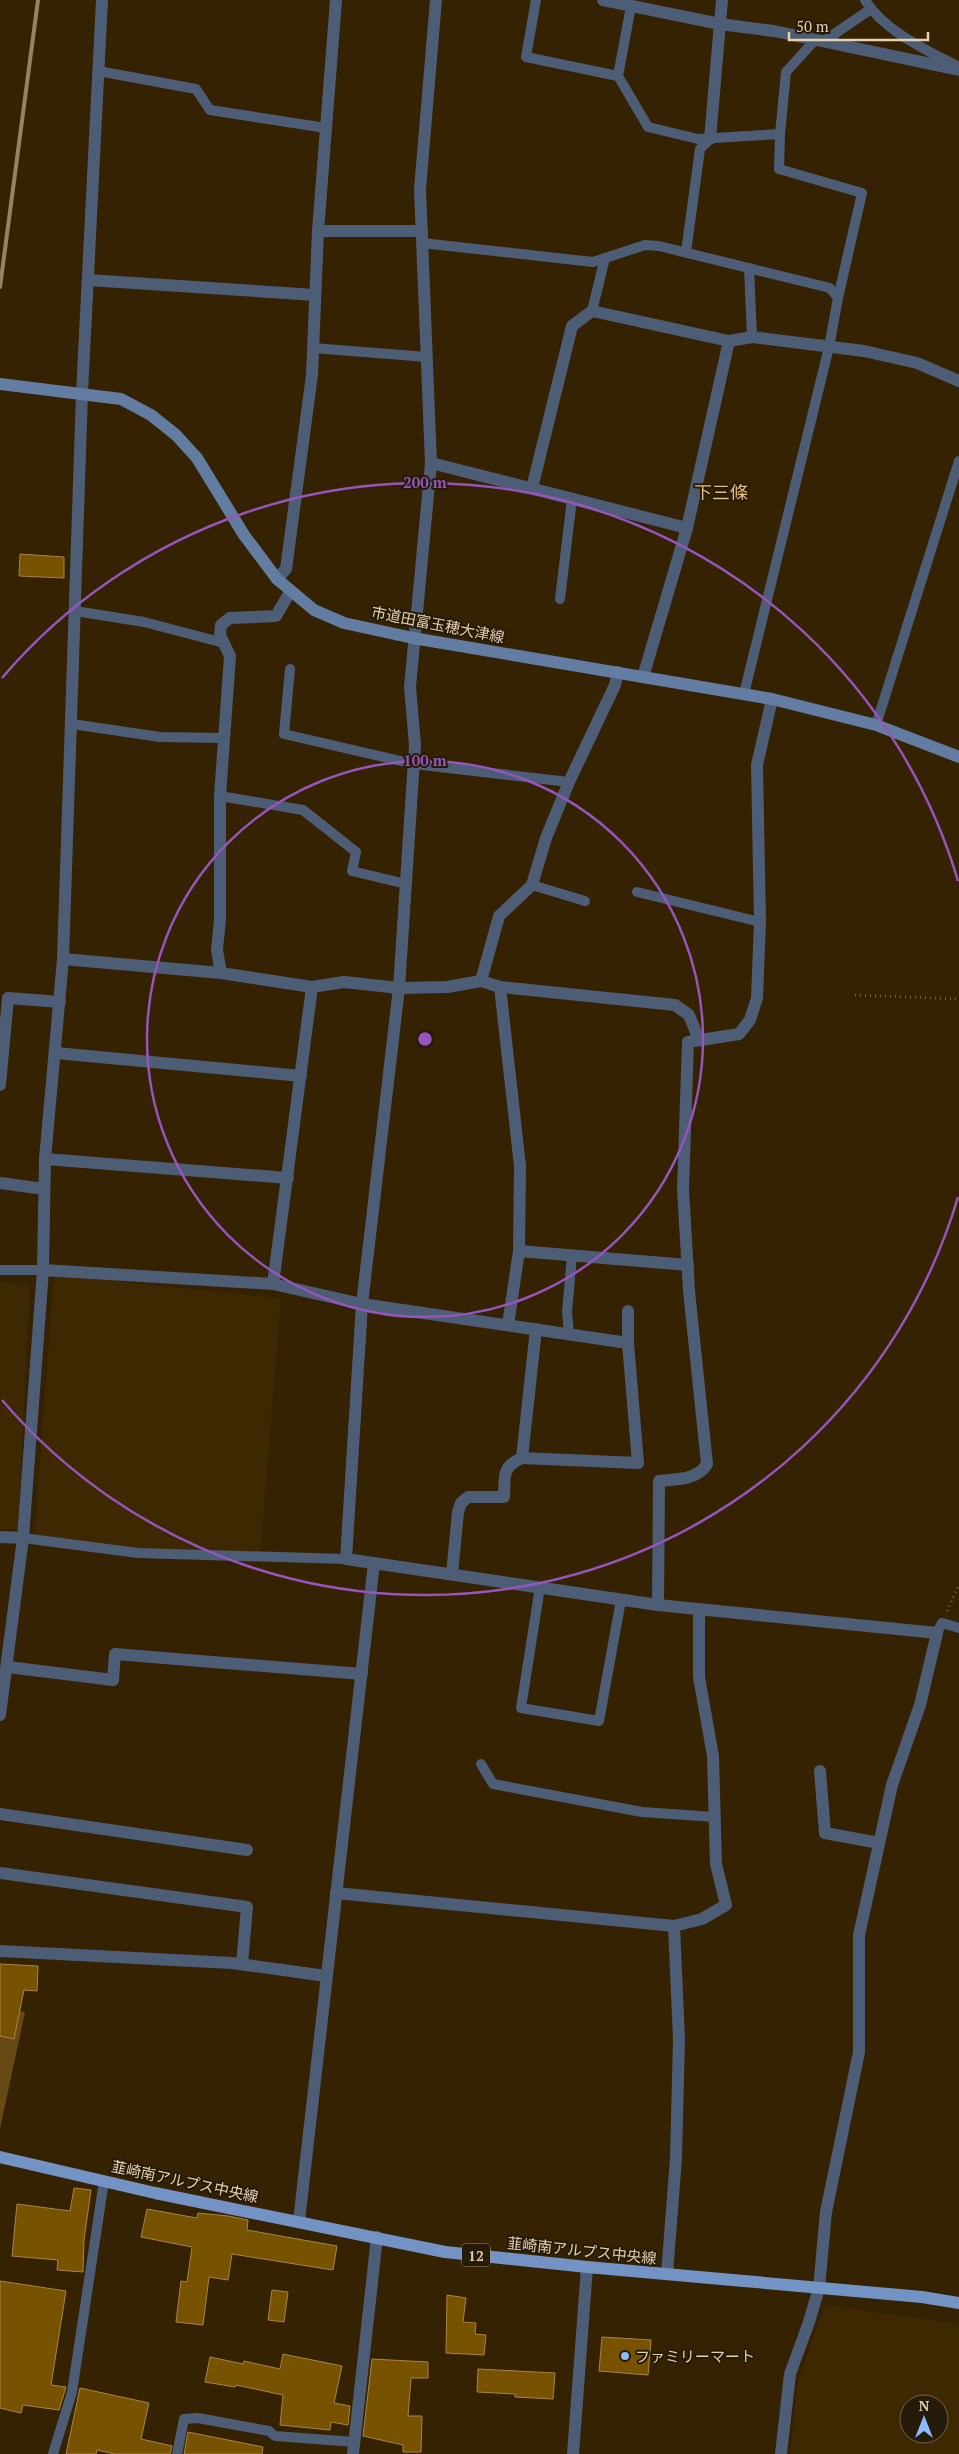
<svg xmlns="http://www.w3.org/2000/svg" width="959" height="2454" viewBox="0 0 959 2454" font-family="'PT Serif','Noto Sans JP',serif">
<rect width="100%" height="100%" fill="#352202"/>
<g fill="#3d2801" fill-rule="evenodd">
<polygon points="54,1275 281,1298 260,1557 138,1553 34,1539"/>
<polygon points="0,1282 30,1285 18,1530 0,1529"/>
<path d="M 825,2305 L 959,2324 L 959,2454 L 790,2454 L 798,2380 ZM 909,2404 L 939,2404 L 939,2434 L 909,2434 Z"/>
</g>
<polygon fill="#664915" points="0,2007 25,2012 0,2129"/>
<g fill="#775201" stroke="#a98448">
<polygon points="20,554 64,557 64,578 19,576"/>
<polygon points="0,1964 38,1966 37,1991 24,1990 14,2039 0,2036"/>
<polygon points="74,2188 91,2190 84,2240 83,2272 57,2270 58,2260 12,2256 17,2204 70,2211"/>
<polygon points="147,2209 197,2218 198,2213 228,2216 248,2220 247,2230 337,2246 333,2270 232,2254 228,2280 209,2277 203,2325 176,2322 181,2281 187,2282 192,2247 141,2237"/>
<polygon points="0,2281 66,2291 51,2385 66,2387 59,2410 23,2405 21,2413 0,2408"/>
<polygon points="272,2290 288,2292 284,2322 268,2320"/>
<polygon points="447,2295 466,2298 463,2322 476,2323 475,2334 486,2335 484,2355 446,2353"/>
<polygon points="602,2337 651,2340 648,2375 599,2371"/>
<polygon points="283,2354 342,2366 334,2403 350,2406 348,2425 331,2422 330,2430 280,2425 283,2395 236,2385 235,2387 205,2382 210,2357 243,2364 244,2361 280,2369"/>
<polygon points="372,2359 428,2362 428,2378 411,2378 408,2416 422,2416 421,2452 403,2452 403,2445 363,2436"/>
<polygon points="478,2369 555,2373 553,2399 515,2397 515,2394 477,2392"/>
<polygon points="80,2388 149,2403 141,2439 172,2446 170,2454 115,2454 97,2450 96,2454 66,2454"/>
<polygon points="188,2432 263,2447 262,2454 184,2454"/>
</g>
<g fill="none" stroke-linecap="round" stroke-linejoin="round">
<g stroke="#725f40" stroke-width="3" stroke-dasharray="1 4" stroke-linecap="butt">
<polyline points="855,995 959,999"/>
<polyline points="947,1611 959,1584"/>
</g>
<g stroke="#4d5d75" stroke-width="10">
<polyline points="536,0 526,57 618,76"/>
<path d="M 865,0 C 885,32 927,50 959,67"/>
<polyline points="631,6 618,76 648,127 698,139 780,134 786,72 815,40"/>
<polyline points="824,41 871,9"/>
<polyline points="98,71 196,89 210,110 326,128"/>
<polyline points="780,134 779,169 862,193 838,298"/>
<polyline points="422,243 593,262 645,245 659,246 830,288 838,298 829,347 744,694"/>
<polyline points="686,252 700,149 710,139"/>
<polyline points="749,268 752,337"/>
<polyline points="592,311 605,258"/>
<polyline points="313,348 427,357"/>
<polyline points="560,599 572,499"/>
<polyline points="75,611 144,622 224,643"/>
<polyline points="290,669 284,734 414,764 569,782"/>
<polyline points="72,724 160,737 224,738"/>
<polyline points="876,725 959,461"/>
<polyline points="220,796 303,810 356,852 352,871 406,884"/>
<polyline points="532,885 585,901"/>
<polyline points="637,892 760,922"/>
<polyline points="0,1270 43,1270"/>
<polyline points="569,1334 567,1312 572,1255"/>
<polyline points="23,1538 138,1553 346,1559"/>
<polyline points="540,1587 521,1708 599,1721 621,1600"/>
<polyline points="937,1633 942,1623 959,1628"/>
<polyline points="481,1764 493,1784 642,1812 715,1817"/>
<polyline points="53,2454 72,2392 104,2181"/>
<polyline points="177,2454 184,2419 198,2418 269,2431 275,2436 355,2442"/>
</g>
<g stroke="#4d5d75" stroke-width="12">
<polyline points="436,0 420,189 431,463 410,687 415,745 399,988 362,1304 346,1559 658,1605 937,1633 920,1705 892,1785 859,1935 859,2052 826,2212 819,2288 809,2322 790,2374 781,2454"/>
<polyline points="603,0 720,24 774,31 959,70"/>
<polyline points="710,139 722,0"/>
<polyline points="318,231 422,231"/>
<polyline points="88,280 315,295"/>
<polyline points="431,463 687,528"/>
<polyline points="532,488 572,326 592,311 729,341 752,337 864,351 917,363 959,381"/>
<polyline points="277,579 286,569 312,375 318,231 336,0"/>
<polyline points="643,677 687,528 729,341"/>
<polyline points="63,959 221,973 312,987 273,1284"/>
<polyline points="221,973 217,950 220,919 220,796 230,656 220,635 221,625 230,618 276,616 290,592"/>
<polyline points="481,981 499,916 532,885 546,838 569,782 615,685 618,672"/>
<polyline points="312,987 344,982 399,988 447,987 481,981 500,987 675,1005 689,1015 699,1040"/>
<polyline points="500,987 520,1166 519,1251 688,1265"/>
<polyline points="56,1053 301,1076"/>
<polyline points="0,1085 8,998 60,1002"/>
<polyline points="45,1159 288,1178"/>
<polyline points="0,1183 44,1189"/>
<polyline points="43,1270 273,1284 362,1304 628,1343"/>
<polyline points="508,1325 519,1251"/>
<polyline points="522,1458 638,1463 628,1343 628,1311"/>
<polyline points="0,1537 23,1538"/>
<path d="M 452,1574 L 458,1512 L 461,1503 L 468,1497 L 504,1497 C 505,1477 501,1467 522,1458 L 536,1329"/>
<path d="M 658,1605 L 659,1481 C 676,1479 698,1480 707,1464 L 689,1291 L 683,1189 L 688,1042 L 739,1034 L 750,1020 L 757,998 L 760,922 L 757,765 L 772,699"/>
<polyline points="8,1667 113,1680 115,1654 362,1674"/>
<polyline points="0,1715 23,1538 43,1270 45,1159 63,959 82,393 102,0"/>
<polyline points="820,1771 825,1833 879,1843"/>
<polyline points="0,1814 247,1850"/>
<polyline points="0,1873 247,1907 242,1964"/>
<polyline points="336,1893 674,1926 702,1919 726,1905 716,1864 713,1756 699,1677 699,1609"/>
<polyline points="0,1951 232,1963 326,1976"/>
<polyline points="299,2221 374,1563"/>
<polyline points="667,2274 676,2158 679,2039 674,1926"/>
<polyline points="353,2454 377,2237"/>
<polyline points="573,2454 587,2267"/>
</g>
<polyline stroke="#627ca2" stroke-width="12" points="0,384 121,399 151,415 176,435 197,458 244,535 277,579 314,610 344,623 413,638 772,699 876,725 959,757"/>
<polyline stroke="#7293c4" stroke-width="12" points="0,2157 155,2193 445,2252 587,2267 922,2297 959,2303"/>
<polyline stroke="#968264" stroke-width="4" points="0,287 38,0"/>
</g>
<g fill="none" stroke="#9555bc" stroke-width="2.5">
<circle cx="425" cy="1039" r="278"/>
<path d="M958 1197A556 556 0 0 1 2 1400M2 678A556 556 0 0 1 958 881"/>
</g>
<circle fill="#8bb9fc" stroke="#261b08" stroke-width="2" cx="625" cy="2356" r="5"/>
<g text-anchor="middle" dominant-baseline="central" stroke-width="4" stroke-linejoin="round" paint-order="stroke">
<rect fill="#261b08" stroke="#ab9a80" stroke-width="1" x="462" y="2243.5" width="28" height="23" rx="4"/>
<g font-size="14" font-weight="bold" fill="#e4d0b3">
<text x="476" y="2255">12</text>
</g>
<g font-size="15" fill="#e4d0b3" stroke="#261b08">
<text transform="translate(438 624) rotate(11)">市道田富玉穂大津線</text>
<text transform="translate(185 2181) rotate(12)">韮崎南アルプス中央線</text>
<text transform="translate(582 2250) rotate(6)">韮崎南アルプス中央線</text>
</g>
<g font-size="15" fill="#e4d0b3" stroke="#261b08" text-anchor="start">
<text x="635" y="2356">ファミリーマート</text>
</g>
<g font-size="18" fill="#e4bc7f" stroke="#261b08">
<text x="721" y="492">下三條</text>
</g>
</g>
<circle cx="425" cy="1039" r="8" fill="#9555bc" stroke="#261b08" stroke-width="2.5"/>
<g font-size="15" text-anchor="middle" font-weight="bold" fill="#9555bc" stroke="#261b08" stroke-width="4" stroke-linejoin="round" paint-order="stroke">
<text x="425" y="488">200 m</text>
<text x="425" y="766">100 m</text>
</g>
<g transform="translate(924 2419)"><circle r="24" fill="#261b08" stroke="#72634c"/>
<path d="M0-4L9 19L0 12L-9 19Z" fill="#8bb9fc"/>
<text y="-8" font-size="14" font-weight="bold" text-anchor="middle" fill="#e4d0b3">N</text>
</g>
<path d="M789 32v8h139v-8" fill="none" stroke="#e4d0b3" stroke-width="2.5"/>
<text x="796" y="32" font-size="15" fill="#e4d0b3" stroke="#261b08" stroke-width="4" paint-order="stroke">50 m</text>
</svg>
